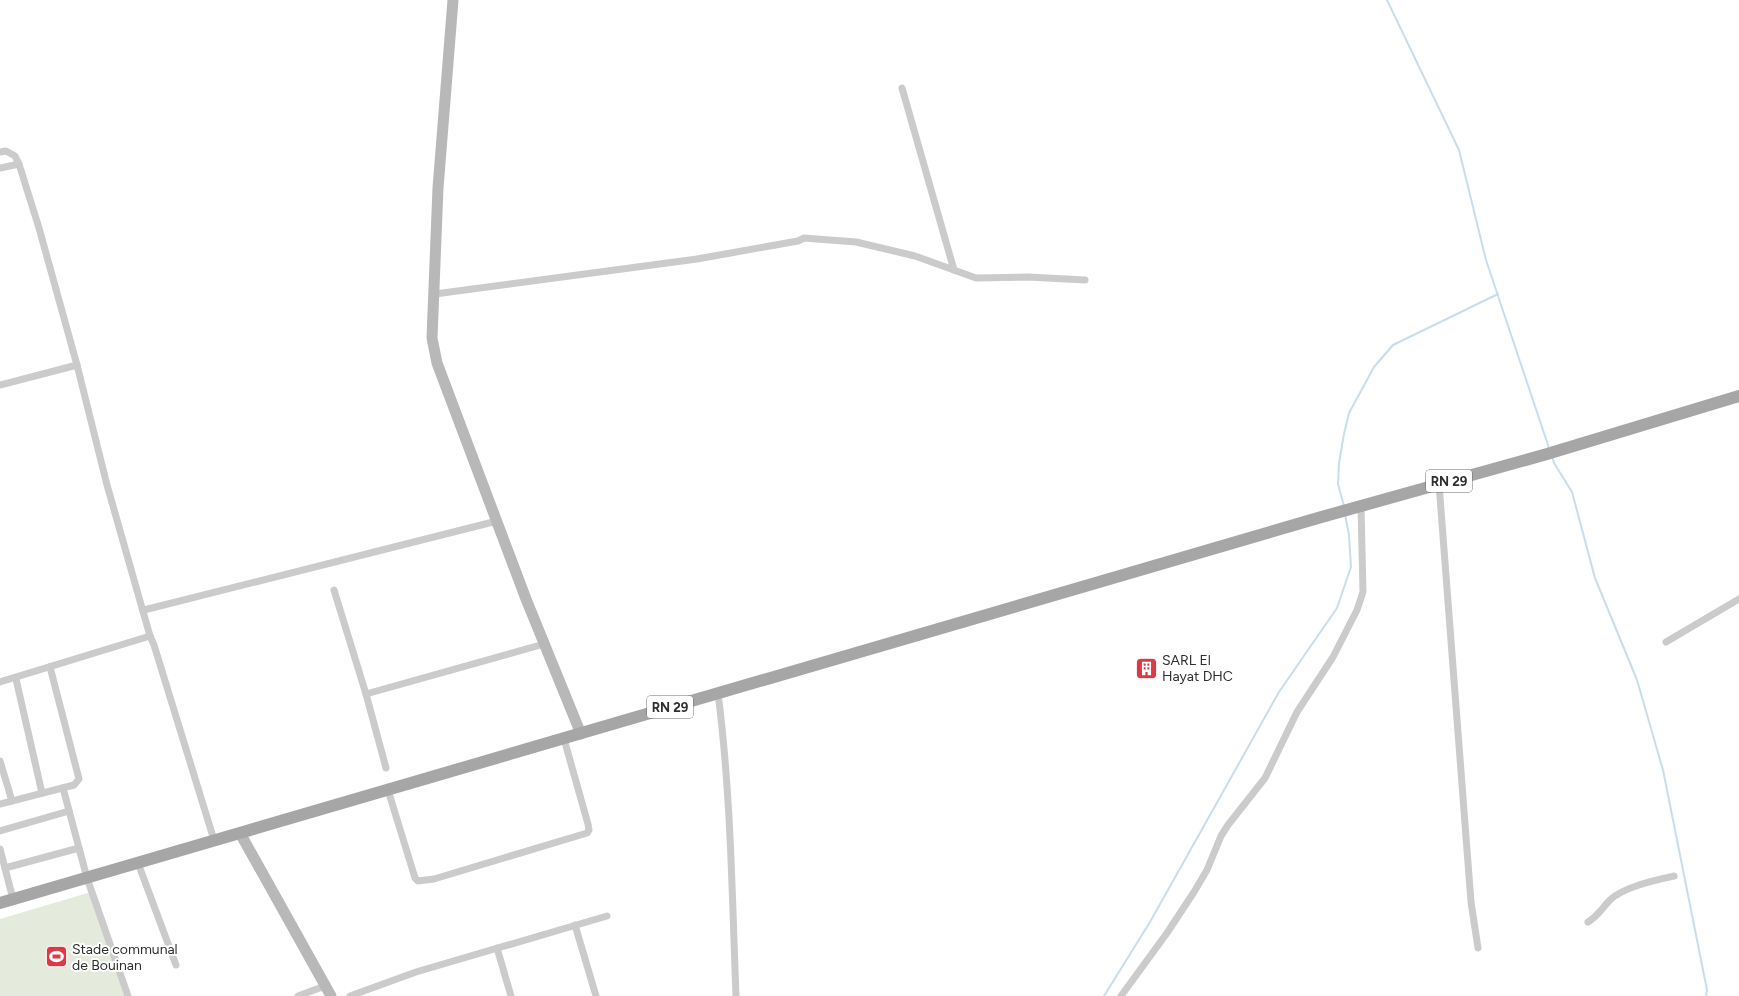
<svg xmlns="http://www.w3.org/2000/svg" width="1739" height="996" viewBox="0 0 1739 996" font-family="Figtree,sans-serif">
<rect width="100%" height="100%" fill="#fff"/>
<polygon fill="#e4ebdc" points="91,892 127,996 0,996 0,919"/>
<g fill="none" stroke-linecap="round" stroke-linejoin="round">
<g stroke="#c9ddea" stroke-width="2">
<polyline points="1387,0 1459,150 1486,260 1549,448"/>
<polyline points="1552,456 1554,463 1572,492 1595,578 1637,680 1663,770 1707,990 1706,996"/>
<polyline points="1344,506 1338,484 1339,463 1344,434 1349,413 1374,367 1393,345 1498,294"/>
<polyline points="1104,996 1150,922 1279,692 1337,608 1351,567 1349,535 1345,514"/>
</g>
<g stroke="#cbcbcb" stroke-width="7">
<polyline points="902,88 954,270"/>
<polyline points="0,152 6,151 15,156 19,164 39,228 77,365"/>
<polyline points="0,168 19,164"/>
<polyline points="435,294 697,259 798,241 804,238 856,242 915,256 976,278 1028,277 1085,280"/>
<polyline points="0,385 77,365 107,485 150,636"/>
<polyline points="1439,484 1471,902 1478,948"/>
<polyline points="334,590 366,694 386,768"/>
<polyline points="144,610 497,521"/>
<polyline points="1666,642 1739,599"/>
<polyline points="16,679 42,793"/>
<polyline points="0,682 150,636 154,645 214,840"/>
<path d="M 718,693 C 731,794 732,895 736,996"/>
<polyline points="366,694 544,644"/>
<polyline points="0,761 12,801"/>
<polyline points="63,788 87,878 128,996"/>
<polyline points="388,790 415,878 418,881 434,879 587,833 589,830 588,824 564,739"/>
<polyline points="0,804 74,785 79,779 50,667"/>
<polyline points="0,831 69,811"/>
<polyline points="0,849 13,899"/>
<polyline points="138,863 176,965"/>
<polyline points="5,868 79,848"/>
<path d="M 1588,922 C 1599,915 1601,909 1610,900 C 1623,887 1656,880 1674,876"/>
<polyline points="575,925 596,996"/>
<polyline points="497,948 511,996"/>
<polyline points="298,996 325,986"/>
<polyline points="350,996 416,972 607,916"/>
<polyline points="1121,996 1167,933 1194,892 1207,870 1221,836 1228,825 1265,778 1297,712 1333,657 1357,610 1363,592 1361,506"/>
</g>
<g stroke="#b8b8b8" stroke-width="11">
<polyline points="453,0 438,188 432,338 437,363 526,599 581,734"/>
<polyline points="240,833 331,996"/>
</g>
<polyline stroke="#a6a6a6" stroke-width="12" points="0,903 1318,518 1547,454 1739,396"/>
</g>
<defs>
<symbol id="building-square" viewBox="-11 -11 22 22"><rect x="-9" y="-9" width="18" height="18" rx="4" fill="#dc3945" stroke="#fff"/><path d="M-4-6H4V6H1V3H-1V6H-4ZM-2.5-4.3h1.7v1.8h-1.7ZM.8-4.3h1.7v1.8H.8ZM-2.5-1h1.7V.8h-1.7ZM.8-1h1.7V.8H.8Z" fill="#fff"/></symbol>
<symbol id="stadium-square" viewBox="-11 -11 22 22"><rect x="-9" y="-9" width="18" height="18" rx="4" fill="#dc3945" stroke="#fff"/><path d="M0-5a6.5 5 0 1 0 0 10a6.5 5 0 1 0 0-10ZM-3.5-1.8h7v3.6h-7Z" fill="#fff"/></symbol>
</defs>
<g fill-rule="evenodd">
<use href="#building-square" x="1134" y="656" width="25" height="25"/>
<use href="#stadium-square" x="44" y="944" width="25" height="25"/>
</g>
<g text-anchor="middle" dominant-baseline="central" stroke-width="4" stroke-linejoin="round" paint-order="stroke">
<g fill="#fff" stroke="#6d6d6d" stroke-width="1">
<rect x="1426" y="470" width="46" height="22" rx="3"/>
<rect x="647" y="696" width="46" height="22" rx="3"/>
</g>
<g font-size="13" font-weight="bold" fill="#2e2e2e">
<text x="1449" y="481">RN 29</text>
<text x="670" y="707">RN 29</text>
</g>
<g font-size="14" fill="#2e2e2e" stroke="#fff" text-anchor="start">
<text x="1162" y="660">SARL El<tspan x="1162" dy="16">Hayat DHC</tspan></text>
<text x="72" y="949">Stade communal<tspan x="72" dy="16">de Bouinan</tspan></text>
</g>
</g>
</svg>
